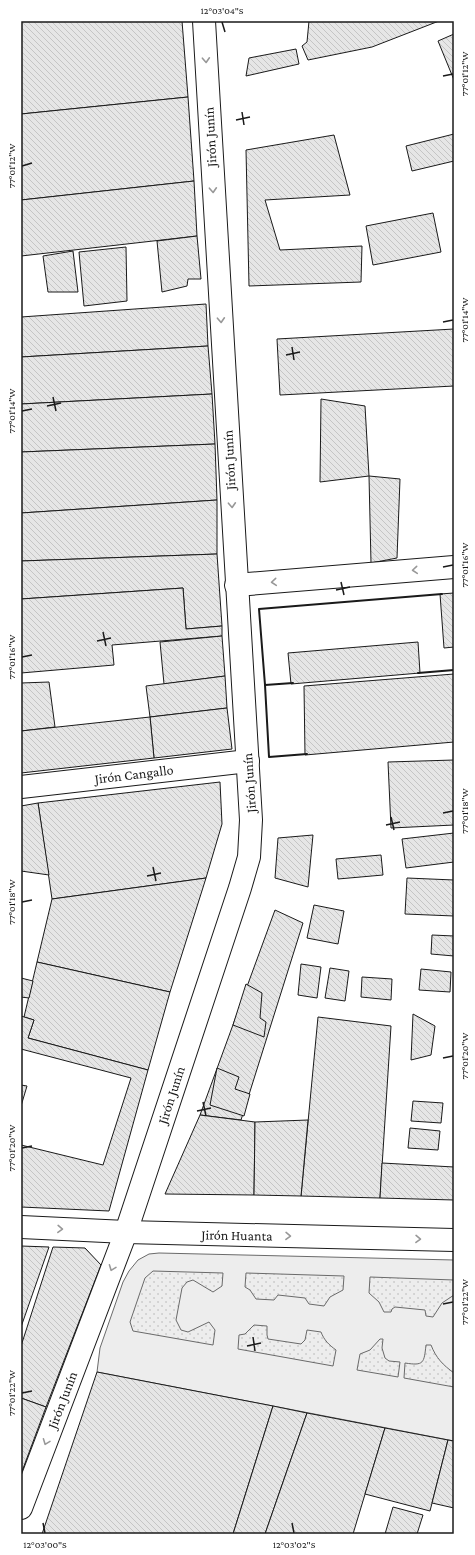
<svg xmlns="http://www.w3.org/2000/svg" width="475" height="1555" viewBox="0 0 475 1555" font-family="'Crimson Pro',serif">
<defs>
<pattern id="garden-dots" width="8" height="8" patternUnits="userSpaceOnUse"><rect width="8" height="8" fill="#ededed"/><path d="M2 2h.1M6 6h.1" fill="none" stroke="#cbcbcb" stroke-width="1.8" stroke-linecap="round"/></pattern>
<pattern id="building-back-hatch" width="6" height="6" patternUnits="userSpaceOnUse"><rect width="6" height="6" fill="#e6e6e6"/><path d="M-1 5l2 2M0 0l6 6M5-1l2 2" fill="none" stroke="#c5c5c5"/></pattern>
</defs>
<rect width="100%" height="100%" fill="#fff"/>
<polygon fill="#ededed" stroke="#6a6a6a" points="159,1253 454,1260 454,1441 97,1372 100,1348 123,1282 129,1271 138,1260 149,1254"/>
<g fill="url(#garden-dots)" stroke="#6a6a6a">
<polygon points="153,1271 223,1273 222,1286 213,1292 193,1280 187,1282 182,1288 176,1320 181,1330 188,1332 209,1322 215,1330 213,1345 133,1331 130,1322 145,1278"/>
<polygon points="246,1273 344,1276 343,1290 330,1297 324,1306 309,1304 305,1298 278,1295 274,1300 256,1299 250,1290 245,1287"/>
<polygon points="370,1277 454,1280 454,1295 442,1303 433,1317 426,1316 425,1310 395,1307 392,1309 391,1312 384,1312 379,1302 369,1293"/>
<path d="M 254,1325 L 267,1326 L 267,1335 L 268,1339 L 301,1344 L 305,1340 L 307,1330 L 321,1332 C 324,1340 329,1345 336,1350 L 333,1366 L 238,1349 L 239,1335 L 245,1334 Z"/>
<polygon points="380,1339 383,1339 382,1348 385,1358 389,1361 400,1362 398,1377 357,1370 360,1354 370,1350"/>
<path d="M 426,1345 L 431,1345 C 436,1358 443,1365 454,1373 L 454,1387 L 404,1378 L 405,1363 C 424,1366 424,1363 426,1345 Z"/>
</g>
<g fill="url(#building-back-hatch)" stroke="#1a1a1a">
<polygon points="21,21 182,21 188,97 21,114"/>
<polygon points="309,21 439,21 372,47 308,60 302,46 307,42"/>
<polygon points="454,34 454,80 438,41"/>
<polygon points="296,49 299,64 246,76 249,58"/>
<polygon points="188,97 194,181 21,200 21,114"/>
<polygon points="454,134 454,161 412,171 406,146"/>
<polygon points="334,135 350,195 265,200 280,250 362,246 361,282 249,286 246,150"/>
<polygon points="194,181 197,236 21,256 21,200"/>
<polygon points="433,213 441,252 373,265 366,226"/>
<polygon points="197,236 201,279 188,279 187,286 162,292 157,241"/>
<polygon points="126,247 127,301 84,306 79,252"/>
<polygon points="73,251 78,292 48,292 43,256"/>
<polygon points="206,304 208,346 21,357 21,317"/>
<polygon points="454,329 454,386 280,395 277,339"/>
<polygon points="208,346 212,394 21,404 21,357"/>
<polygon points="212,394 215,444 21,452 21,404"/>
<polygon points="321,399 365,406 369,476 320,482"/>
<polygon points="215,444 217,500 21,513 21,452"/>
<polygon points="369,476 400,479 397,558 371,563"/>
<polygon points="217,500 217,554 21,561 21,513"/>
<polygon points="217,554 222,626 186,629 183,588 21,599 21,561"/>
<polygon points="183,588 186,629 222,626 222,636 112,645 114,665 21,673 21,599"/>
<polygon points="454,593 454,647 444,648 440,594"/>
<polygon points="222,636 225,676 164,684 160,642"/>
<polygon points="418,642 420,673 291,684 288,653"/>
<polygon points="454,674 454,742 305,755 304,686"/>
<polygon points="225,676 227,708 150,717 146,686"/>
<polygon points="49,682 55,727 21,731 21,683"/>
<polygon points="227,708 232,749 154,758 150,717"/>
<polygon points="150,717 154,758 21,773 21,731"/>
<polygon points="454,760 454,825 391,828 388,762"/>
<polygon points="220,782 222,824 206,878 52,899 38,803"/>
<polygon points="38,803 49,875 21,871 21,806"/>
<polygon points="454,833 454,862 406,868 402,839"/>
<polygon points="313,835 308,887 275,878 278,838"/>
<polygon points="381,855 383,875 338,879 336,859"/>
<polygon points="206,878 170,992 37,962 52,899"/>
<polygon points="407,878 454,880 454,916 405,914"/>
<polygon points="314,905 344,911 338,944 307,938"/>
<polygon points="275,910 303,923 241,1120 200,1115"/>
<polygon points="432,935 454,936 454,956 431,954"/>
<polygon points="37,962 170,992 148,1070 28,1038 34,1020 24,1017"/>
<polygon points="301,964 321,967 317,998 298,995"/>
<polygon points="330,968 349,971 345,1001 325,998"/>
<polygon points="421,969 451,972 450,992 419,990"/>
<polygon points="362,977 392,979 391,1000 361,997"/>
<polygon points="21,978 33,981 29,998 21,997"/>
<polygon points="246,984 262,993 260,1018 266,1022 264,1037 233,1025"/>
<polygon points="413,1014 435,1026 431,1055 411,1060"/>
<polygon points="21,1016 34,1020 28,1038 148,1070 109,1211 21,1207 21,1145 103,1165 131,1078 21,1049"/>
<polygon points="318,1017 391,1026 380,1198 301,1196"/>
<polygon points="217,1068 239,1077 235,1089 250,1094 244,1116 210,1105"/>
<polygon points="21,1085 27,1086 21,1106"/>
<polygon points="413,1101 443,1103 441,1123 411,1121"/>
<polygon points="200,1115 255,1122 254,1195 165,1194"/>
<polygon points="308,1120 301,1196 254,1195 255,1122"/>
<polygon points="410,1128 440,1131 438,1150 408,1148"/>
<polygon points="382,1163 454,1167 454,1200 380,1198"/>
<polygon points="21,1246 49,1247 21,1327"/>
<polygon points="53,1247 85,1248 101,1265 46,1407 21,1398 21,1346"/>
<polygon points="97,1372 273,1406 233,1534 42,1534"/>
<polygon points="21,1398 46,1407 21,1474"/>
<polygon points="273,1406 307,1413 265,1534 233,1534"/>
<polygon points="307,1413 385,1428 353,1534 265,1534"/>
<polygon points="385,1428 448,1440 430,1511 365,1494"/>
<polygon points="448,1440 454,1441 454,1508 432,1503"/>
<polygon points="393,1507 423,1515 417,1534 385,1534"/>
</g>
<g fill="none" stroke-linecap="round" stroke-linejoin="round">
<defs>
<polyline id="street" points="21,787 248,761"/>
<g id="secondary">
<polyline points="236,585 454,567"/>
<polyline points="21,1227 126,1232 454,1240"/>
<polyline points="21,1508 126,1232 240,888 249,857 251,820 204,21"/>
</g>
</defs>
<use href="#street" stroke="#1a1a1a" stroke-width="24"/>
<use href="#secondary" stroke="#1a1a1a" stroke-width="24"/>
<use href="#street" stroke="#fff" stroke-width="22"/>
<use href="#secondary" stroke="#fff" stroke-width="22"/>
<g stroke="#1a1a1a" stroke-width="2">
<polyline points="418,673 454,670"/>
<polyline points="293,683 265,685 259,609 442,594"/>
<polyline points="265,685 269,757 307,754"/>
</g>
</g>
<defs><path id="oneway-chevron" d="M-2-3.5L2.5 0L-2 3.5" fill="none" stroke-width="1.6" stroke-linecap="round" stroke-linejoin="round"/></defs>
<g stroke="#989898">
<use href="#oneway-chevron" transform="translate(206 60) rotate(87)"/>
<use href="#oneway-chevron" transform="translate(213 190) rotate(87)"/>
<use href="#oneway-chevron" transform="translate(221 320) rotate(87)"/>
<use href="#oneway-chevron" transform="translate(232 505) rotate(87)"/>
<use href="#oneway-chevron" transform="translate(415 570) rotate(175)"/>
<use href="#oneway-chevron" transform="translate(274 582) rotate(175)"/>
<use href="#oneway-chevron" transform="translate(60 1229) rotate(2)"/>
<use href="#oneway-chevron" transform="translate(288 1236) rotate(1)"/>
<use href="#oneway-chevron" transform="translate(418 1239) rotate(1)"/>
<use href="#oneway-chevron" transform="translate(112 1268) rotate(111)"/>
<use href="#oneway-chevron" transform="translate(46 1442) rotate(111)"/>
</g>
<path fill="none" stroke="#1a1a1a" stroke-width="1.5" d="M 222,22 L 225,32M 443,76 L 453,74M 242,112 L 244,125M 236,120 L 250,117M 22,166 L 32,163M 443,322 L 453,320M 292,347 L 294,360M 286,355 L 300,352M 53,397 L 56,411M 47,406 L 61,403M 22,411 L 32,409M 443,567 L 453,565M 341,582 L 344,595M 336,590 L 350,587M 103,632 L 106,646M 97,641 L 111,638M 22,657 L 32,655M 443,813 L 453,811M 391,817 L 394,830M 386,825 L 400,822M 153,867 L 156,881M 147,876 L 161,873M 22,902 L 32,900M 443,1058 L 453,1056M 203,1102 L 206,1116M 197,1111 L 211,1108M 22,1148 L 32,1146M 443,1304 L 453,1302M 253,1337 L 255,1351M 247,1346 L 261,1343M 22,1393 L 32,1391M 43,1523 L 45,1533M 292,1523 L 294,1533"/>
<g text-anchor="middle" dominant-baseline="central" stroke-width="3" stroke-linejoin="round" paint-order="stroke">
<g font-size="14" fill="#1a1a1a" stroke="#fff">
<text transform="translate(210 137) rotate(-93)">Jirón Junín</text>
<text transform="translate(229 460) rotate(-93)">Jirón Junín</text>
<text transform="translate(134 774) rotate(-7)">Jirón Cangallo</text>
<text transform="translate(249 783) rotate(-94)">Jirón Junín</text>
<text transform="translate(171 1095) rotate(-72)">Jirón Junín</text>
<text transform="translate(237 1235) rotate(1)">Jirón Huanta</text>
<text transform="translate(62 1400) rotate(-69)">Jirón Junín</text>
</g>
</g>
<rect width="475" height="1555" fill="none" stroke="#ffffff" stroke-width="44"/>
<rect x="22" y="22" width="431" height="1511" fill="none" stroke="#1a1a1a" stroke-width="1.5"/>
<g font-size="10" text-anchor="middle" fill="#1a1a1a">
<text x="222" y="14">12°03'04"S</text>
<text transform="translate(464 74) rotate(-90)" y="4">77°01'12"W</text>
<text transform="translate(11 166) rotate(-90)" y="4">77°01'12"W</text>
<text transform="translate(464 320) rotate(-90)" y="4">77°01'14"W</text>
<text transform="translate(11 411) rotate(-90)" y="4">77°01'14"W</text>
<text transform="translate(464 565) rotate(-90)" y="4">77°01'16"W</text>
<text transform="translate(11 657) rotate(-90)" y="4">77°01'16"W</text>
<text transform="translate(464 811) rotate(-90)" y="4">77°01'18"W</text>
<text transform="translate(11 902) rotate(-90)" y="4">77°01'18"W</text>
<text transform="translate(464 1056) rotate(-90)" y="4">77°01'20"W</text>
<text transform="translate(11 1148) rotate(-90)" y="4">77°01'20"W</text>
<text transform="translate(464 1302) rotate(-90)" y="4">77°01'22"W</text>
<text transform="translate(11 1393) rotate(-90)" y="4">77°01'22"W</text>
<text x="45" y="1548">12°03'00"S</text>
<text x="294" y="1548">12°03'02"S</text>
</g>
</svg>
